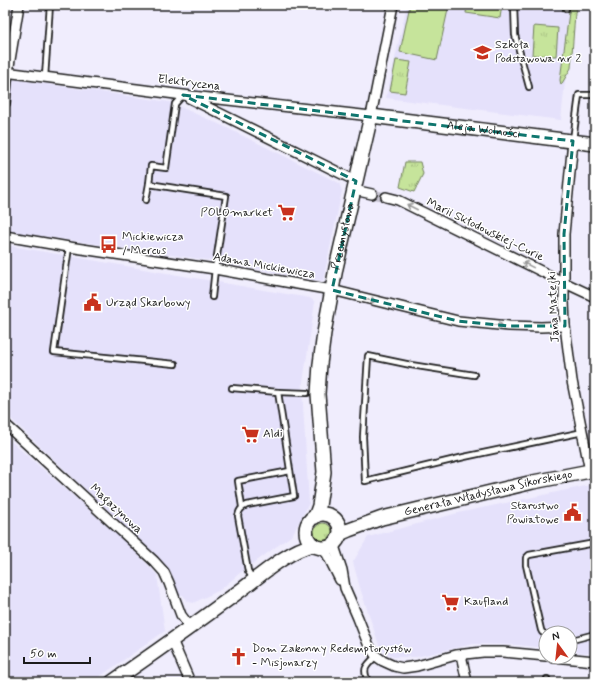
<svg xmlns="http://www.w3.org/2000/svg" width="600" height="687" viewBox="0 0 600 687" font-family="Mynerve,sans-serif">
<defs>
<pattern id="grass-tufts" width="24" height="20" patternUnits="userSpaceOnUse"><rect width="24" height="20" fill="#c6e49b"/><path d="M3 7l-1-3M5 7V3M7 7l1-3M15 17l-1-3M17 17v-4M19 17l1-3" fill="none" stroke="#aac385"/></pattern>
<pattern id="forest-crowns" width="20" height="18" patternUnits="userSpaceOnUse"><rect width="20" height="18" fill="#c6e49b"/><path d="M2 6a3 3 0 1 1 6 0M12 15a3 3 0 1 1 6 0" fill="none" stroke="#aac385"/></pattern>
</defs>
<rect width="100%" height="100%" fill="#f0edfd"/>
<filter id="ink" filterUnits="userSpaceOnUse"><feTurbulence type="fractalNoise" baseFrequency=".025" numOctaves="2"/><feDisplacementMap in="SourceGraphic" scale="8" xChannelSelector="R" yChannelSelector="G"/><feConvolveMatrix kernelMatrix="1 2 1 2 8 2 1 2 1" color-interpolation-filters="sRGB"/></filter>
<g filter="url(#ink)">
<g fill="#e5e1fb">
<polygon points="407,5 573,5 561,120 386,98"/>
<polygon points="12,79 169,102 221,125 339,183 342,191 323,281 221,262 5,231 5,146"/>
<polygon points="5,245 310,298 315,302 302,389 309,503 296,528 291,536 240,573 220,590 193,603 187,601 183,595 178,595 173,578 160,560 5,413"/>
<polygon points="5,436 129,545 157,575 165,631 92,682 11,682 5,675"/>
<polygon points="595,484 595,654 570,651 570,633 546,633 546,648 518,645 473,644 416,657 393,657 381,649 378,642 360,588 353,562 368,537 458,513"/>
</g>
<g fill="url(#grass-tufts)" stroke="#71805c">
<polygon points="534,26 558,28 556,56 532,55"/>
<polygon points="396,60 411,62 405,93 390,91"/>
<polygon points="405,162 420,162 423,174 414,192 400,187"/>
<circle cx="323" cy="532" r="9"/>
</g>
<polygon fill="url(#forest-crowns)" stroke="#71805c" points="570,5 577,5 575,13 571,68 561,85 560,80"/>
<g fill="#c6e49b" stroke="#71805c">
<polygon points="410,5 449,5 437,60 400,52"/>
<polygon points="467,5 502,5 500,18 466,13"/>
</g>
<g fill="none" stroke-linecap="round" stroke-linejoin="round">
<polyline stroke="#c6c3d0" stroke-width="9" stroke-dasharray="9 4.5" stroke-linecap="butt" points="372,194 386,197"/>
<defs>
<g id="lane">
<polyline points="514,5 515,35 529,87"/>
<polyline points="566,9 566,5"/>
<polyline points="45,77 50,5"/>
<polyline points="573,140 579,95 595,95"/>
<polyline points="149,184 151,166 166,168 175,104 183,95"/>
<polyline points="146,200 149,184 226,196 215,269 212,297"/>
<polyline points="69,247 54,352 175,364"/>
<polyline points="474,375 411,365 368,356 363,437 365,481 464,457 583,432"/>
<path d="M 232,388 L 278,392 L 294,496 L 247,505 C 241,508 239,510 238,516 L 248,571 L 253,579"/>
<polyline points="278,392 307,393"/>
<polyline points="242,507 238,481 290,471"/>
<polyline points="546,635 542,632 541,630 526,565 526,558 529,555 595,543"/>
<polyline points="570,639 576,639 595,634"/>
<path d="M 368,682 C 362,667 366,667 376,656"/>
<polyline points="547,682 547,679"/>
</g>
<g id="street">
<polyline points="5,72 183,95 371,116 393,5"/>
<polyline points="189,98 356,181"/>
<polyline points="5,103 8,72 19,5"/>
<polyline points="573,141 564,234 564,301 565,326 572,381 590,471"/>
<polyline points="354,190 372,194"/>
<polyline points="386,197 398,200 563,282 595,297"/>
<polyline points="5,236 69,247 215,269 286,282 332,290 458,321 509,326 541,327 565,326"/>
<polyline points="5,424 154,561 164,572 169,583 181,615 190,627"/>
<polyline points="335,542 335,549 342,570 345,588 358,618 369,646 376,656 383,661 394,666 403,668 417,666 456,655 483,652 503,652 546,656"/>
<polyline points="322,548 327,554 340,580"/>
<polyline points="172,640 190,682"/>
<polyline points="461,655 467,682"/>
<polyline points="553,657 595,661"/>
</g>
<g id="secondary">
<circle cx="323" cy="531" r="17"/>
<path id="s1" d="M 315,517 L 319,506 L 324,472 L 318,394 L 320,364 L 324,333 L 336,268 L 371,116 L 595,144"/>
<path id="s2" d="M 339,536 L 342,533 L 349,530 L 382,518 L 533,482 L 595,470"/>
<path d="M 112,682 C 156,652 199,621 241,590 C 261,575 289,550 313,545"/>
</g>
</defs>
<use href="#lane" stroke="#1c1c1c" stroke-width="8"/>
<use href="#street" stroke="#1c1c1c" stroke-width="12"/>
<use href="#secondary" stroke="#1c1c1c" stroke-width="16"/>
<use href="#lane" stroke="#fff" stroke-width="4.5"/>
<use href="#street" stroke="#fff" stroke-width="9"/>
<use href="#secondary" stroke="#fff" stroke-width="13"/>
</g>
<defs><path id="oneway-shaft" d="M-6 0H5M1.5-3L5.5 0L1.5 3" fill="none" stroke-width="1.6" stroke-linecap="round" stroke-linejoin="round"/></defs>
<g stroke="#999">
<use href="#oneway-shaft" transform="translate(412 207) rotate(-153)"/>
<use href="#oneway-shaft" transform="translate(528 265) rotate(-154)"/>
<use href="#oneway-shaft" transform="translate(370 300) rotate(13)"/>
<use href="#oneway-shaft" transform="translate(497 325) rotate(5)"/>
</g>
</g>
<path fill="none" stroke="#0f766e" stroke-width="3" stroke-dasharray="8 5" stroke-linejoin="round" d="M 183,95 L 573,141 L 564,234 L 565,326 L 509,326 L 458,321 L 332,290 L 356,181 Z"/>
<defs>
<symbol id="school-bare" viewBox="-9 -9 18 18"><path d="M0-5L7-2L0 1L-7-2ZM-4 1L0 2.5L4 1V4Q0 6-4 4Z" fill="#c8321e" stroke="#fff" stroke-width="2.5" paint-order="stroke"/></symbol>
<symbol id="supermarket-bare" viewBox="-9 -9 18 18"><path d="M-6-5.5h2.5l.6 2H6L4.5 2H-2.5L-4.4-4H-6ZM-1.5 3.2a1.3 1.3 0 1 0 .1 0ZM3 3.2a1.3 1.3 0 1 0 .1 0Z" fill="#c8321e" stroke="#fff" stroke-width="2.5" paint-order="stroke"/></symbol>
<symbol id="bus-bare" viewBox="-9 -9 18 18"><path d="M-5-6H5V4H4V6H2V4H-2V6H-4V4H-5ZM-3.5-4V0h7V-4ZM-3.5 1.2v1.5H-2V1.2ZM2 1.2v1.5H3.5V1.2Z" fill="#c8321e" stroke="#fff" stroke-width="2.5" paint-order="stroke"/></symbol>
<symbol id="civic-bare" viewBox="-9 -9 18 18"><path d="M-.6-6.5H3V-4.5H.6V-3L4-1V1h2V6H-6V1h2V-1L-.6-3ZM-1.2 2.5V6h2.4V2.5Z" fill="#c8321e" stroke="#fff" stroke-width="2.5" paint-order="stroke"/></symbol>
<symbol id="church-bare" viewBox="-9 -9 18 18"><path d="M-1.2-6h2.4v3.5h3.3v2.4h-3.3V6h-2.4V-.1h-3.3v-2.4h3.3Z" fill="#c8321e" stroke="#fff" stroke-width="2.5" paint-order="stroke"/></symbol>
</defs>
<g fill-rule="evenodd">
<use href="#school-bare" x="470" y="40" width="25" height="25"/>
<use href="#supermarket-bare" x="274" y="200" width="25" height="25"/>
<use href="#bus-bare" x="96" y="232" width="25" height="25"/>
<use href="#civic-bare" x="80" y="290" width="25" height="25"/>
<use href="#supermarket-bare" x="238" y="422" width="25" height="25"/>
<use href="#civic-bare" x="560" y="500" width="25" height="25"/>
<use href="#supermarket-bare" x="438" y="590" width="25" height="25"/>
<use href="#church-bare" x="226" y="644" width="25" height="25"/>
</g>
<g text-anchor="middle" dominant-baseline="central" stroke-width="3" stroke-linejoin="round" paint-order="stroke">
<g font-size="12" fill="#1c1c1c" stroke="#fff" text-anchor="start">
<text x="495" y="45">Szkoła<tspan x="495" dy="14">Podstawowa nr 2</tspan></text>
<text x="273" y="213" text-anchor="end">POLOmarket</text>
<text x="122" y="237">Mickiewicza<tspan x="122" dy="14">/ Mercus</tspan></text>
<text x="106" y="303">Urząd Skarbowy</text>
<text x="263" y="434">Aldi</text>
<text x="559" y="506" text-anchor="end">Starostwo<tspan x="559" dy="14">Powiatowe</tspan></text>
<text x="464" y="602">Kaufland</text>
<text x="252" y="649">Dom Zakonny Redemptorystów<tspan x="252" dy="14">- Misjonarzy</tspan></text>
</g>
<g font-size="12" fill="#1c1c1c" stroke="#fff">
<text transform="translate(189 83) rotate(7)">Elektryczna</text>
<text stroke="none"><textPath href="#s1" startOffset="521">Aleja Wolności</textPath></text>
<text transform="translate(485 230) rotate(26)">Marii Skłodowskiej-Curie</text>
<text stroke="none"><textPath href="#s1" startOffset="284">Przemysłowa</textPath></text>
<text transform="translate(264 266) rotate(10)">Adama Mickiewicza</text>
<text transform="translate(554 307) rotate(-93)">Jana Matejki</text>
<text stroke="none"><textPath href="#s2" startOffset="156">Generała Władysława Sikorskiego</textPath></text>
<text transform="translate(116 509) rotate(43)">Magazynowa</text>
</g>
</g>
<rect width="600" height="687" fill="none" stroke="#fff" stroke-width="20"/>
<rect x="10" y="10" width="580" height="667" fill="none" stroke="#1c1c1c" stroke-width="1.5" filter="url(#ink)"/>
<g transform="translate(558 645) rotate(345)"><circle r="19" fill="#ffffff" stroke="#a4a4a4"/>
<path d="M0-3L7 15L0 10L-7 15Z" fill="#c8321e"/>
<text y="-6" font-size="11" font-weight="bold" text-anchor="middle" fill="#1c1c1c">N</text>
</g>
<path d="M24 657v6h66v-6" fill="none" stroke="#1c1c1c" stroke-width="2"/>
<text x="30" y="657" font-size="12" fill="#1c1c1c" stroke="#ffffff" stroke-width="3" paint-order="stroke">50 m</text>
</svg>
